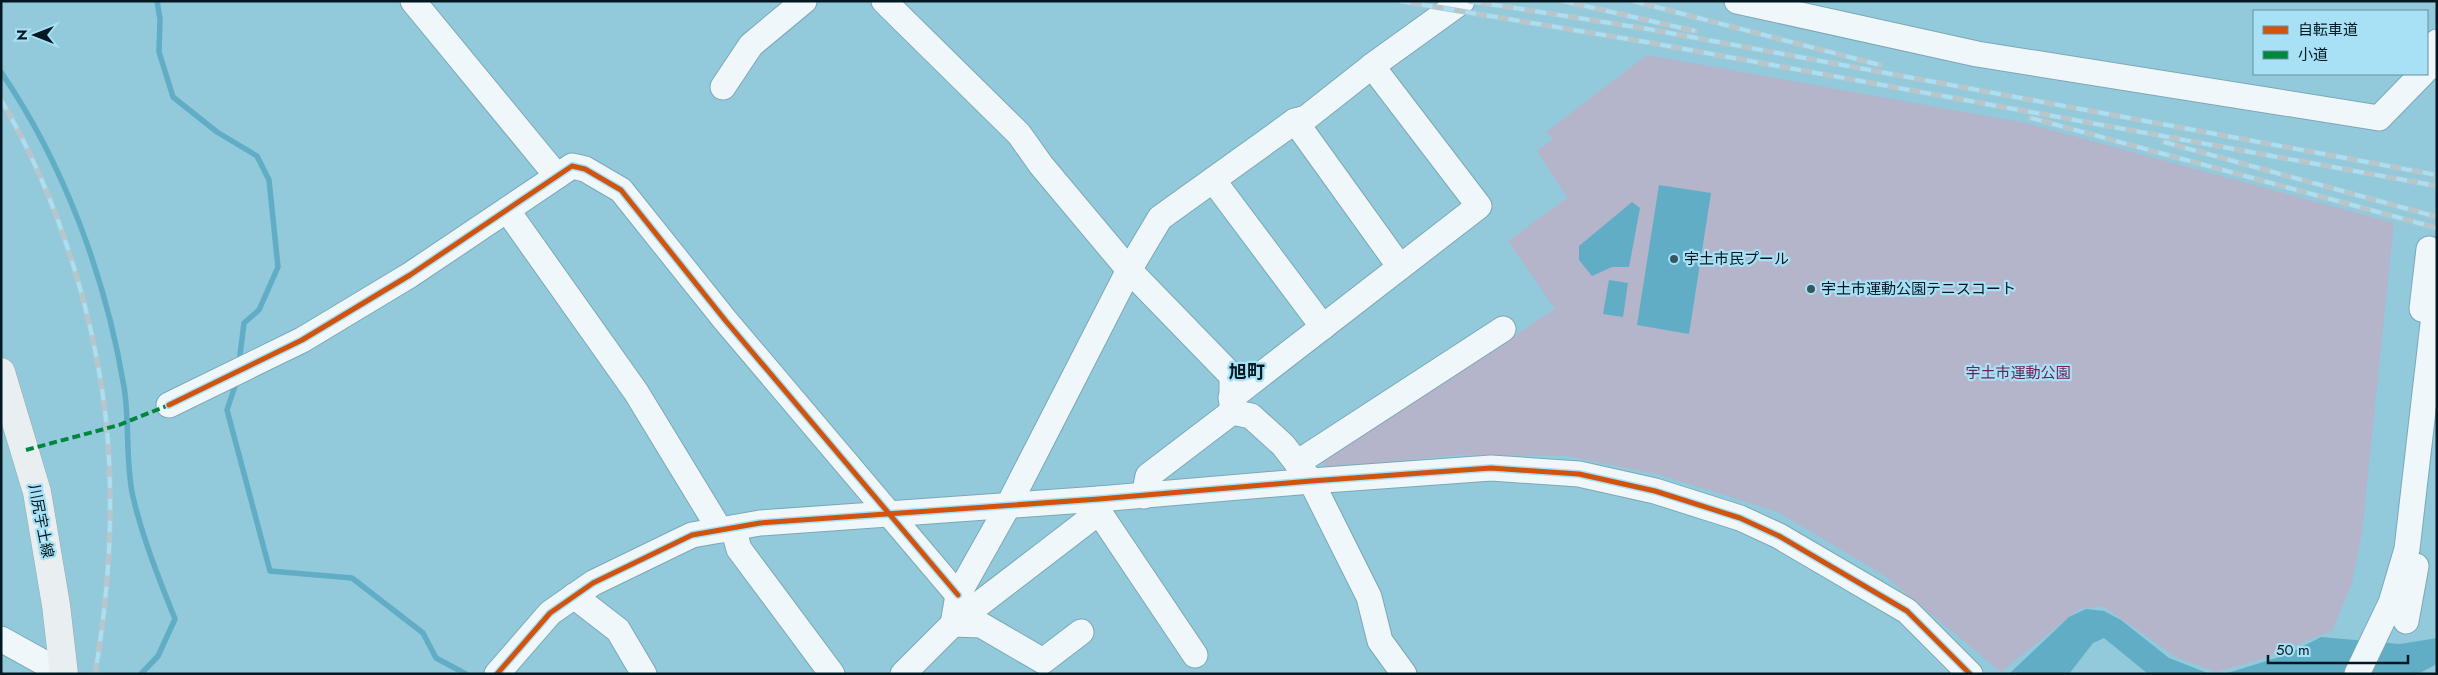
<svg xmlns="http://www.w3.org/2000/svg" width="2438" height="675" viewBox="0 0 2438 675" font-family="Jost,'Noto Sans JP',sans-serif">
<rect width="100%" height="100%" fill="#92cadc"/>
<polygon fill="#b4b4cb" points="1647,55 2026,123 2394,223 2362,532 2352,583 2332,631 2255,661 2216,672 2176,657 2103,606 2079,609 2001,672 1885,576 1778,512 1660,475 1567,456 1458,455 1327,468 1322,461 1555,309 1508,241 1567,198 1537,151 1553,139 1547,131"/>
<g fill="#61adc6">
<polygon points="1659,185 1711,193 1689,334 1637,325"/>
<polygon points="1632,202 1640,208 1629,267 1612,267 1592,276 1579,260 1579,246"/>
<polygon points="1609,280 1628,283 1623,317 1603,314"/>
<polygon points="2086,609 2104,611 2121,620 2169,658 2210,674 2148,674 2104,638 2093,643 2069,674 2009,674 2069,617"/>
<polygon points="2321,637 2400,644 2437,638 2437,664 2418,674 2224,674 2286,655"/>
</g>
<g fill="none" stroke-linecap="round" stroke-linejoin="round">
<g stroke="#61adc6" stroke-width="5.5">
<polyline points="157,1 160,19 159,52 173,97 217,132 257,156 269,180 278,267 259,310 244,323 239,363"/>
<path d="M 1,72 C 64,164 106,278 124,387 C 130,423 125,462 133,497 C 143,539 159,579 175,619 L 158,656 L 141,674"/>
<polyline points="236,383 227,410 270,571 352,578 423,633 436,658 466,674"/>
</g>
<defs>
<g id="minor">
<polyline points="413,1 557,176"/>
<polyline points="884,1 1019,134 1041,165 1129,270 1232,376 1232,412 1148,476 1144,496"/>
<polyline points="1737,1 1977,54 2379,118 2422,74"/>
<polyline points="2427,69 2434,61 2437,42"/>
<polyline points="723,87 751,45 804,1"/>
<polyline points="1295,121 1400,267"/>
<polyline points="1213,180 1323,327"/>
<polyline points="507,210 636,392 720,530"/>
<polyline points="2422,309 2429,249"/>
<polyline points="1231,398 1479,206 1372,66"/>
<polyline points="169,405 302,340 410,275 572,166 585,169 621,190 725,320 958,595"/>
<polyline points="1232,412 1251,416 1283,445 1311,481 1369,597 1380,641 1404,674"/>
<polyline points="1297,463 1503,329"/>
<polyline points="1099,512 1195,655"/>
<polyline points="733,528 739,549 832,674"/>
<polyline points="574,596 618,630 644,674"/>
<polyline points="2406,621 2416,566"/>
<polyline points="953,624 958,595 1008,506 1129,270 1160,218 1295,121 1306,118 1372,66 1462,1"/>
<polyline points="953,624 981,625 1043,661 1081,632"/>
<polyline points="1,639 64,674"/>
<polyline points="497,674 550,613 593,583 692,535 760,523 1099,499 1311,481 1491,468 1579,474 1655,491 1740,518 1779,536 1907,611 1970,674"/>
<polyline points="903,674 953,624 1099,512 1099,499"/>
<polyline points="2357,674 2391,603 2407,549 2437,289"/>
</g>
<polyline id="major" points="1,372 37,492 56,605 64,674"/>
</defs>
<use href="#minor" stroke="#7ba8b6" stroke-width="27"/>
<use href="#major" stroke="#95abb2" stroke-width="29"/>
<use href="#minor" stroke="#eff7fa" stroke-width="25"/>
<use href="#major" stroke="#e9eff0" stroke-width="28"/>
<defs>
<g id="rail">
<polyline points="1400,1 1646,42 2437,186"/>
<polyline points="1470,1 1648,29 2437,175"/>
<polyline points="1563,1 1695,31"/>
<polyline points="1633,1 1880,65"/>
<path d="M 1,100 C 58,196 96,318 107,429 C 114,511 109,593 95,674"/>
<polyline points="2031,118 2437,228"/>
<polyline points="2164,142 2437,217"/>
</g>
</defs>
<use href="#rail" stroke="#b6c6cb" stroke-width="5.5"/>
<use href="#rail" stroke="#a8e0f5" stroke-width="4" stroke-dasharray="11" stroke-linecap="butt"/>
<polyline stroke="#00873e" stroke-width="4" stroke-dasharray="8 4" stroke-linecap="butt" points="26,450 119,425 169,405"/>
<defs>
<g id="cycleway">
<polyline points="169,405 302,340 410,275 572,166 585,169 621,190 725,320 958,595"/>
<polyline points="497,674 550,613 593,583 692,535 760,523 1099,499 1311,481 1491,468 1579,474 1655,491 1740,518 1779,536 1907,611 1970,674"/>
</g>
</defs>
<use href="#cycleway" stroke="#a8e0f5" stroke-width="8"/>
<use href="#cycleway" stroke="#d1530e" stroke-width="5"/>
</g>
<g fill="#355762" stroke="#a8e0f5" stroke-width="2">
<circle cx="1674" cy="259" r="5"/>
<circle cx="1811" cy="289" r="5"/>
</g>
<g text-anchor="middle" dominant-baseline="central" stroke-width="4.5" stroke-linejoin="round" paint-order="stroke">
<g font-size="15" fill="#031921" stroke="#a8e0f5" text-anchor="start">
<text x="1684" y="259">宇土市民プール</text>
<text x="1821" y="289">宇土市運動公園テニスコート</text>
</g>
<g font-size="15" fill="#6d2355" stroke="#a8e0f5">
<text x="2018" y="373">宇土市運動公園</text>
</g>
<g font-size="15" fill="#031921" stroke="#a8e0f5">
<text transform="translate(41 521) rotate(79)">川尻宇土線</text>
</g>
<g font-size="18" font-weight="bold" fill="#031921" stroke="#a8e0f5">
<text x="1247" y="372">旭町</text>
</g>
</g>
<rect width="2438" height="675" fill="none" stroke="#031921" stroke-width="5"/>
<rect x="2253" y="10" width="175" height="65" fill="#a8e0f5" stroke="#6690a0"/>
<rect x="2263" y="26" width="25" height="8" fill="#d1530e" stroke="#6690a0"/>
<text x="2298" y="35" font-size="15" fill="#031921">自転車道</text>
<rect x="2263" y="51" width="25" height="8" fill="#00873e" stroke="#6690a0"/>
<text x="2298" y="60" font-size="15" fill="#031921">小道</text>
<g transform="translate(35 35) rotate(270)" stroke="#a8e0f5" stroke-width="4" paint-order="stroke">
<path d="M0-4L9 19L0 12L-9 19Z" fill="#031921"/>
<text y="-8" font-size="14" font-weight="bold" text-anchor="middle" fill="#031921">N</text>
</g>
<path d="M2268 655v8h140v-8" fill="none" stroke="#031921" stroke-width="2.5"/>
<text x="2276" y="655" font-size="15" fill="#031921" stroke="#a8e0f5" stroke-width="4" paint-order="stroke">50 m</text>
</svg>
